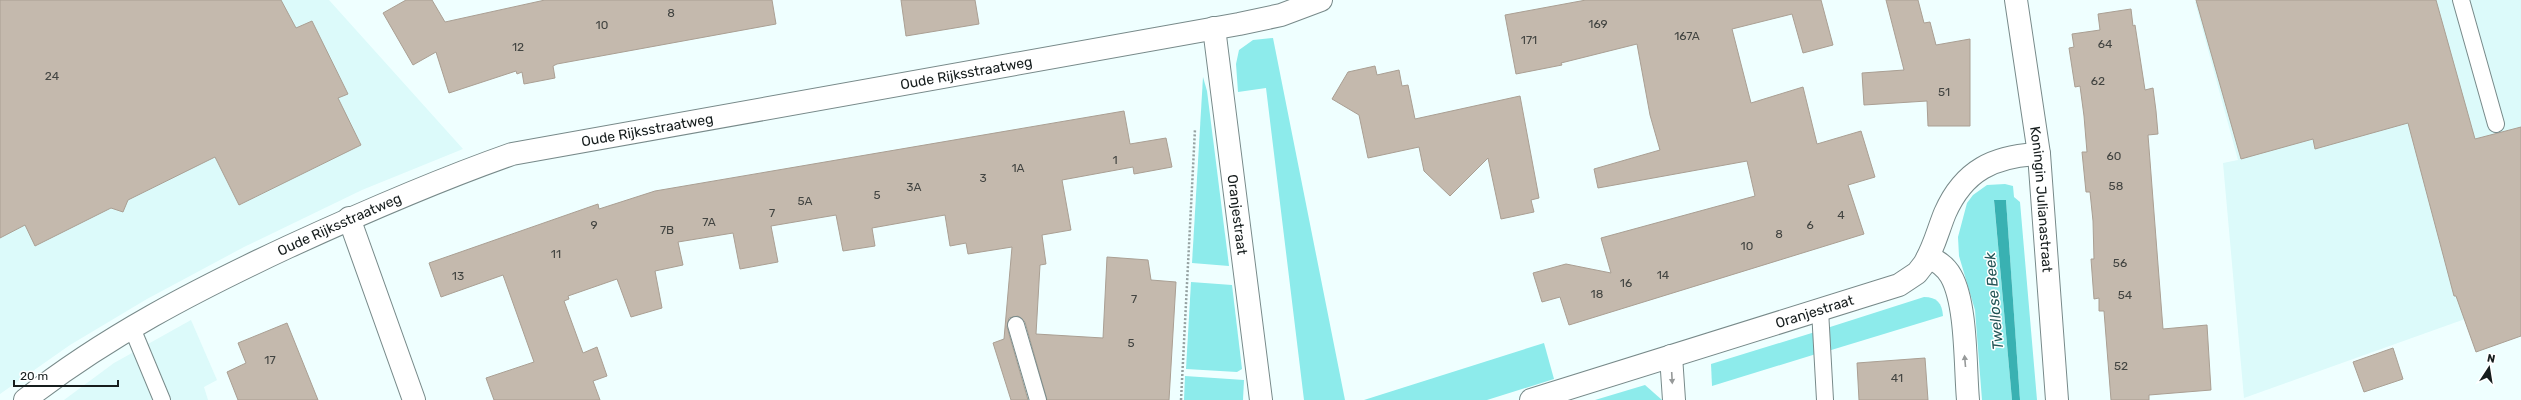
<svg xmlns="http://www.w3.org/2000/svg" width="2521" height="400" viewBox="0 0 2521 400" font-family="Rubik,sans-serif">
<rect width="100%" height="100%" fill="#efffff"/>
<g fill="#dcfafa">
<polygon points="0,0 329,0 463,149 362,190 244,247 147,299 70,345 0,394"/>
<polygon points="2201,0 2521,0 2521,299 2244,398 2223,163 2238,160 2195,2"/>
<polygon points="191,320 217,380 204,387 208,400 64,400 114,363"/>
</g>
<g fill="#8debeb">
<polygon points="1273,38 1345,400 1304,400 1266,88 1238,92 1236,64 1239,50 1253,40"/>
<polygon points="1203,77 1207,91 1229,266 1192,263"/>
<polygon points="2005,184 2013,186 2014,197 2020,202 2037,400 2020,400 2006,200 1994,201 2012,400 1982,400 1975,310 1959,256 1958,237 1967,203 1973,195 1987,185"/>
<polygon points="1191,282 1232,285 1242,369 1237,372 1186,369"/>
<path d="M 1924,297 C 1937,297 1942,303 1943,316 L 1828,351 L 1827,328 Z"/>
<polygon points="1815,332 1816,354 1712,386 1711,364"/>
<polygon points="1544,343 1554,379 1487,400 1364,400"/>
<polygon points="1185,376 1244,380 1243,400 1184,400"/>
<polygon points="1645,385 1662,400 1595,400"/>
</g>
<polygon fill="#39b1b2" points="1994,200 2006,200 2020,400 2012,400"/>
<g fill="#c4b9ad" stroke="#aa9f93">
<polygon points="0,0 281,0 296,28 312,21 348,94 338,98 361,145 239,205 215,157 128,200 123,212 111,208 35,246 25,225 0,238"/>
<polygon points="406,0 432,0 445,22 545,0 772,0 776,24 557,64 553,66 555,78 524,84 522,72 517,74 516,71 449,93 436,52 413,65 383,13"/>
<polygon points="901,0 975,0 979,24 906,36"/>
<polygon points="1586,0 1821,0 1833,45 1803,53 1792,14 1732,29 1751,103 1803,87 1817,144 1861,131 1875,177 1848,185 1864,234 1569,325 1560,297 1542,302 1533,273 1566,264 1611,273 1601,238 1755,196 1747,161 1598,188 1594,169 1660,150 1650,115 1637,44 1561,63 1562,65 1516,74 1505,15"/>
<polygon points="1886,0 1918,0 1924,23 1930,22 1936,45 1970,39 1970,126 1928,126 1927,101 1864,105 1862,73 1904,70"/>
<polygon points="2196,0 2436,0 2475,139 2521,127 2521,336 2476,352 2456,296 2454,296 2408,123 2315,149 2313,139 2241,159"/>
<polygon points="2131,9 2133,26 2135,25 2145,90 2153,88 2156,111 2158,134 2148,135 2163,329 2207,325 2211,390 2149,395 2149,400 2111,400 2104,311 2099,311 2099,298 2094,299 2091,259 2094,259 2093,221 2090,192 2086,192 2082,152 2087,152 2084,116 2080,86 2075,87 2069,48 2074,47 2072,34 2100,30 2098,14"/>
<polygon points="1375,66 1377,75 1399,70 1402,86 1408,85 1415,119 1520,96 1539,198 1531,200 1534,212 1501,219 1488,158 1450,196 1424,171 1419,147 1368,158 1359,115 1332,99 1348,72"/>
<polygon points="1124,111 1130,144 1166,138 1172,167 1134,174 1133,167 1062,180 1071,230 1042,235 1046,264 1040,265 1036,334 1103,338 1107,257 1148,260 1151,280 1176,282 1169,400 1047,400 1025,322 1018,316 1009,318 1007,327 1028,400 1011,400 993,343 1004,339 1012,247 968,254 966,243 950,246 945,215 872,228 875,246 843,251 836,215 771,226 778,262 740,269 733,233 678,242 683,265 655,271 662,308 631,317 617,279 568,296 569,299 564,301 583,353 597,347 607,376 593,381 600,400 494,400 486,378 534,362 503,275 441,297 429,263 598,204 599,209 655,191"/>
<polygon points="287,323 318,400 238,400 227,372 246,363 238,343"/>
<polygon points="2393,348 2403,379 2364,392 2353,362"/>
<polygon points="1925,358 1928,400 1859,400 1857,363"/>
</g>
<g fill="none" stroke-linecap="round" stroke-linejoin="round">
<defs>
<g id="lane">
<polyline points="2461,0 2496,124"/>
<polyline points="1820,310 1825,400"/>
<polyline points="1016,325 1038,400"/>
<polyline points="132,328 162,400"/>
</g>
<g id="street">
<path id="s1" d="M 2016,0 L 2039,154 L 2057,400"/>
<path id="s2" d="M 1214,28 L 1261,400"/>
<polyline points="349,218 414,400"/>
<path d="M 1928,257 C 1938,261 1946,267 1951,276 C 1967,304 1965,367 1968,400"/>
<polyline points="1671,356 1674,400"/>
<path id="s3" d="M 25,400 C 105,337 196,290 288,247 C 362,213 435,181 512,154 L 1239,24 L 1281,15 L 1321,0"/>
<path id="s4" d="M 1531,400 L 1899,285 L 1917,273 L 1924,264 C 1934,248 1938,230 1945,213 C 1964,170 1994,156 2039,154"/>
</g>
</defs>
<use href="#lane" stroke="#788a8a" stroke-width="18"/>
<use href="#street" stroke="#788a8a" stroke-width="24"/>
<polyline stroke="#95a1a1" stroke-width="2.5" stroke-dasharray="2 2" stroke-linecap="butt" points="1181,400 1195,129"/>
<use href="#lane" stroke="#fff" stroke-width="16"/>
<use href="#street" stroke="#fff" stroke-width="22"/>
</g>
<defs><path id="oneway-solid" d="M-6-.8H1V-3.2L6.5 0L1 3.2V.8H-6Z"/></defs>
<g fill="#969999">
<use href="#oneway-solid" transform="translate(1965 361) rotate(-95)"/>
<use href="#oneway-solid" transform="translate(1672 378) rotate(87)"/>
</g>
<g text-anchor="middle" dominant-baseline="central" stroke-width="3" stroke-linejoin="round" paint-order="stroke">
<g font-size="12" fill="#424441">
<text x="671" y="13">8</text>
<text x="1598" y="24">169</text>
<text x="602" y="25">10</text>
<text x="1687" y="36">167A</text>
<text x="1529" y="40">171</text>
<text x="2105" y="44">64</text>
<text x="518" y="47">12</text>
<text x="52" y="76">24</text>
<text x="2098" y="81">62</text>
<text x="1944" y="92">51</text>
<text x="2114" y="156">60</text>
<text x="1115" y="160">1</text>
<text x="1018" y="168">1A</text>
<text x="983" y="178">3</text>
<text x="2116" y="186">58</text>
<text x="914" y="187">3A</text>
<text x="877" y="195">5</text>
<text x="805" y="201">5A</text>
<text x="772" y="213">7</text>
<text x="1841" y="215">4</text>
<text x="709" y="222">7A</text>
<text x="594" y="225">9</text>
<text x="1810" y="225">6</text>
<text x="667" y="230">7B</text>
<text x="1779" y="234">8</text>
<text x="1747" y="246">10</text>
<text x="556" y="254">11</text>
<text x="2120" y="263">56</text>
<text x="1663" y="275">14</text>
<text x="458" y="276">13</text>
<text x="1626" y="283">16</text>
<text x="1597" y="294">18</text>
<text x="2125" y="295">54</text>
<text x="1134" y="299">7</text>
<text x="1131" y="343">5</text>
<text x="270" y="360">17</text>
<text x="2121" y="366">52</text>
<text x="1897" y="378">41</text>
</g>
<g font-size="14" fill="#161d1d" stroke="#fff">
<text stroke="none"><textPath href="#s3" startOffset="1009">Oude Rijksstraatweg</textPath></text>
<text stroke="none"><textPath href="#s3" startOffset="685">Oude Rijksstraatweg</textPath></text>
<text stroke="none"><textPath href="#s1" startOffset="201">Koningin Julianastraat</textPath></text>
<text stroke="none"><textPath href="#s2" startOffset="188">Oranjestraat</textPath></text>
<text stroke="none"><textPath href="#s3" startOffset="361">Oude Rijksstraatweg</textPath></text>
<text stroke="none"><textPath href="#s4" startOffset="297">Oranjestraat</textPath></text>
</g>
<g font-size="15" font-style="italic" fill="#225455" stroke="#fff">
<text transform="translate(1994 301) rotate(-95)">Twellose Beek</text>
</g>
</g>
<g transform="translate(2489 368) rotate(12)" stroke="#ffffff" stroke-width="3" paint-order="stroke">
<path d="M0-3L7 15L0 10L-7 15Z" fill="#161d1d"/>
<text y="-6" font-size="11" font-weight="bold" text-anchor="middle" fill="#161d1d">N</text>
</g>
<path d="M14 380v6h104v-6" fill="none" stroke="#161d1d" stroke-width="2"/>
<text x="20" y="380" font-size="12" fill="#161d1d" stroke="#ffffff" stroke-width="3" paint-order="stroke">20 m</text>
</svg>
